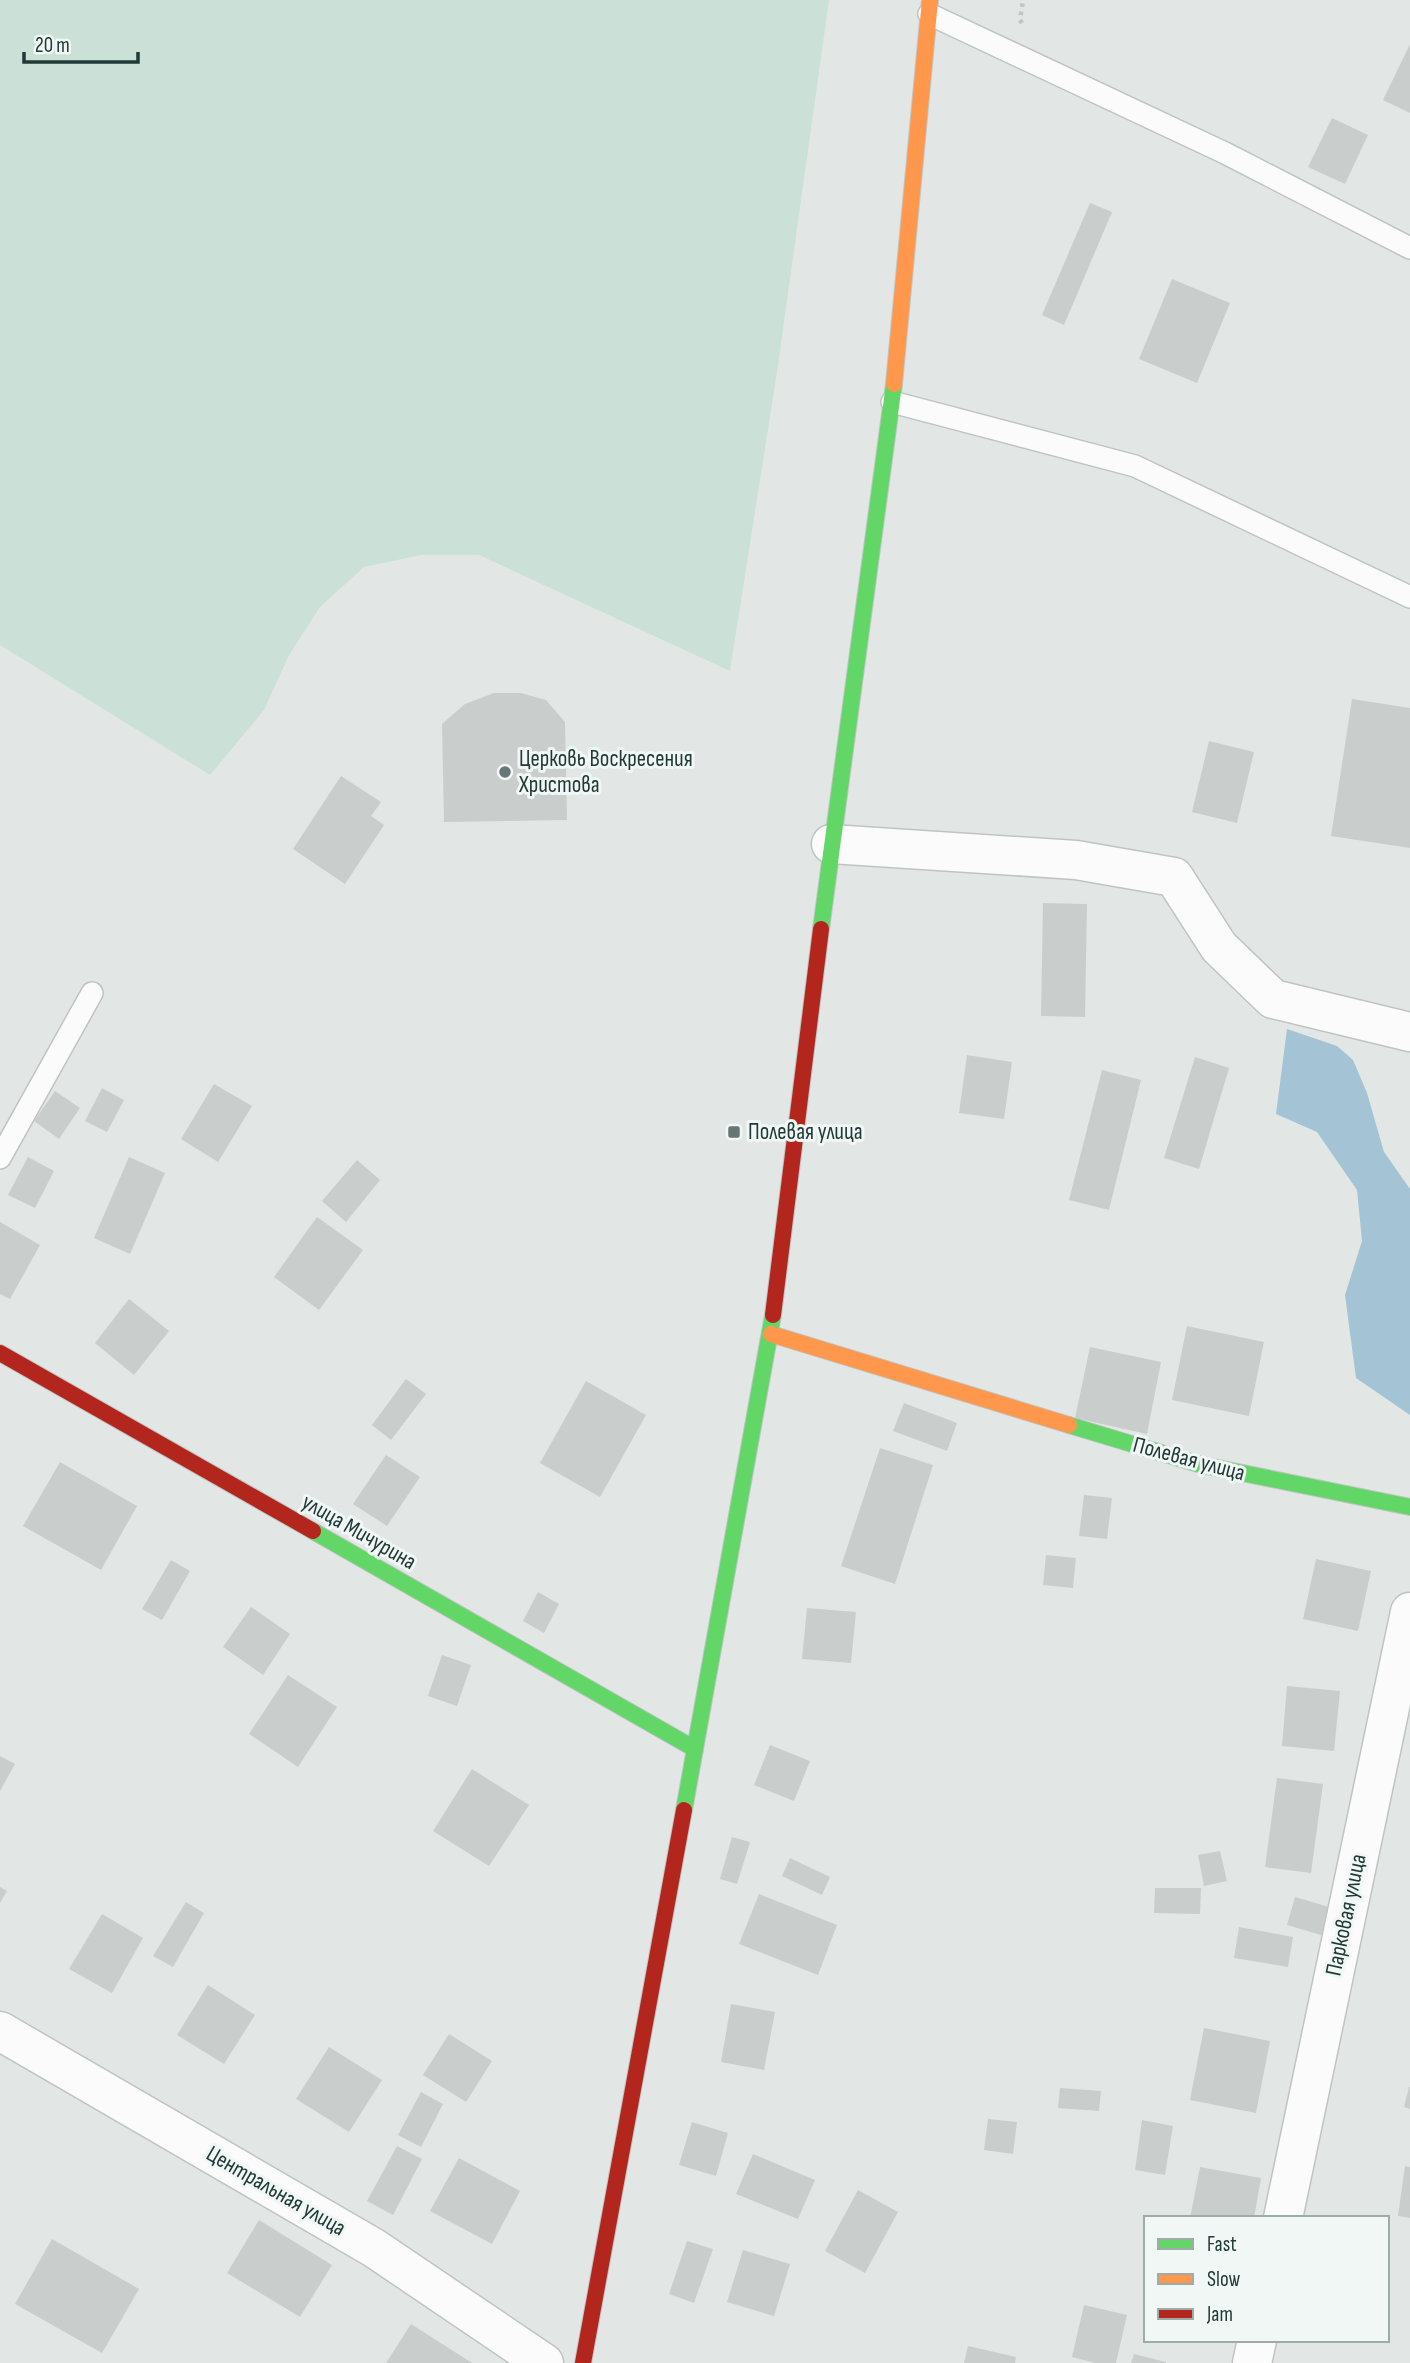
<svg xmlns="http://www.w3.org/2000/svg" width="1410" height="2363" viewBox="0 0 1410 2363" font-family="'Sofia Sans Condensed',sans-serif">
<rect width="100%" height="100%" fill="#e2e7e6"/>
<polygon fill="#cbe0d6" points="0,0 829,0 777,372 730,671 479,555 421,555 364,567 320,607 289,655 264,710 210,775 0,645"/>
<polygon fill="#a4c3d4" points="1287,1029 1337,1046 1353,1060 1367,1093 1384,1152 1410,1189 1410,1415 1356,1378 1345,1295 1362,1241 1357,1190 1317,1132 1276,1114"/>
<g fill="#c9cecd">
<polygon points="1410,44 1410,113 1383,100"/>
<polygon points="1332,118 1368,135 1345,184 1308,167"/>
<polygon points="1090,203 1112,212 1064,325 1042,315"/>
<polygon points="1172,279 1230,303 1197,383 1139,359"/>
<polygon points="494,693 521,693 546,700 565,722 567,820 444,822 442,724 465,704"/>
<polygon points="1352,699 1410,708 1410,848 1331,836"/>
<polygon points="1209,741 1254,752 1237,823 1192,812"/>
<polygon points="341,776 381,802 371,816 384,825 345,884 293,849"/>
<polygon points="1043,903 1087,904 1085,1017 1041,1016"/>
<polygon points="967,1055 1012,1062 1004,1119 959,1113"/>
<polygon points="1195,1057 1229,1068 1199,1169 1164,1158"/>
<polygon points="1102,1070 1141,1080 1109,1210 1069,1200"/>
<polygon points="214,1084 252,1106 218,1162 181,1139"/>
<polygon points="102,1088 124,1100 107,1132 85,1121"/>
<polygon points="55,1091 80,1108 59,1139 34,1121"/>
<polygon points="28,1157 54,1171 35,1208 8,1195"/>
<polygon points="129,1157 165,1173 130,1254 94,1238"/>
<polygon points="357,1160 380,1180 346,1222 322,1201"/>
<polygon points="317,1217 363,1250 319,1310 274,1277"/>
<polygon points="0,1222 40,1245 10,1299 0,1294"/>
<polygon points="129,1299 169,1331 134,1375 95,1343"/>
<polygon points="1187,1326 1264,1342 1249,1416 1172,1400"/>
<polygon points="1090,1347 1161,1362 1147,1434 1075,1418"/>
<polygon points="406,1379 426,1394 391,1440 372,1425"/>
<polygon points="586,1381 646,1415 600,1497 540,1463"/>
<polygon points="904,1403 957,1423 947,1451 893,1431"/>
<polygon points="880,1448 933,1465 895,1584 841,1566"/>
<polygon points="386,1455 420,1477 387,1526 353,1504"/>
<polygon points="60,1462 137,1506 101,1570 23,1526"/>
<polygon points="1084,1495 1112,1498 1107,1539 1079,1536"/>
<polygon points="1046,1555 1076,1558 1073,1588 1043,1585"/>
<polygon points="1316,1559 1371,1571 1358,1631 1303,1619"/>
<polygon points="171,1560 190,1571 162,1620 142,1609"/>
<polygon points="538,1592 559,1604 544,1633 523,1621"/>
<polygon points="251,1607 290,1634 263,1675 223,1647"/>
<polygon points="807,1608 856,1612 851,1663 802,1659"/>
<polygon points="442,1655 471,1665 457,1706 428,1696"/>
<polygon points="288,1675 337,1707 298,1767 249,1734"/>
<polygon points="1287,1686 1340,1691 1334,1751 1282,1746"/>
<polygon points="770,1745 810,1761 794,1801 754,1785"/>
<polygon points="0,1756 15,1764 0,1791"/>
<polygon points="472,1769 529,1805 489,1866 433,1831"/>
<polygon points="1277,1778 1323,1784 1311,1873 1265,1867"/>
<polygon points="732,1837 750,1842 737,1884 720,1879"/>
<polygon points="1220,1851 1227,1881 1204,1886 1198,1855"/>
<polygon points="790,1858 830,1877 822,1895 782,1876"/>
<polygon points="0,1887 7,1891 0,1903"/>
<polygon points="1155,1888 1201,1888 1200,1914 1154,1913"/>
<polygon points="759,1894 837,1925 818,1975 739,1944"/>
<polygon points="1295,1897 1336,1909 1328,1937 1287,1925"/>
<polygon points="186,1902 204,1913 173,1967 153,1956"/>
<polygon points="102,1914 143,1938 112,1993 69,1969"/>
<polygon points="1239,1927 1293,1937 1288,1967 1234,1958"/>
<polygon points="208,1985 255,2015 224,2064 177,2035"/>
<polygon points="731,2004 775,2012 764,2070 721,2062"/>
<polygon points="1204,2028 1270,2041 1256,2113 1190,2100"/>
<polygon points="449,2034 492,2061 466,2102 423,2075"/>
<polygon points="329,2047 382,2080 349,2132 296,2099"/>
<polygon points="1409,2087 1410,2087 1410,2109 1404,2107"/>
<polygon points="1060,2088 1101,2091 1099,2111 1058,2108"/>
<polygon points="421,2092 443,2104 421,2147 398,2135"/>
<polygon points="988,2119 1017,2122 1013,2154 984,2150"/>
<polygon points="1142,2120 1173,2126 1165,2175 1135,2170"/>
<polygon points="692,2122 728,2133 716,2176 679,2165"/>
<polygon points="397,2146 422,2159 393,2215 367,2201"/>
<polygon points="753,2154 815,2180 798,2219 736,2194"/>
<polygon points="459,2158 520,2191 492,2244 430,2211"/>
<polygon points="1405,2166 1410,2167 1410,2218 1398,2216"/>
<polygon points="1200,2167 1261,2178 1254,2218 1190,2218"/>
<polygon points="858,2190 898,2212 865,2273 825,2251"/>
<polygon points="259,2220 332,2265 300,2317 227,2273"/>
<polygon points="52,2239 139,2289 102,2353 15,2304"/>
<polygon points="687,2241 713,2249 694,2303 669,2294"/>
<polygon points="743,2250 790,2264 774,2316 727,2302"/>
<polygon points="1084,2305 1127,2315 1116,2363 1095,2363 1072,2357"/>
<polygon points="411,2324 472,2363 386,2363"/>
<polygon points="968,2346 1016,2357 1015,2363 964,2363"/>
<polygon points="1134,2354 1166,2362 1166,2363 1131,2363"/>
</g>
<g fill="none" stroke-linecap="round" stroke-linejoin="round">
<defs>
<g id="lane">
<polyline points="929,14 1225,153 1410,248"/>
<polyline points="892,402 1135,466 1410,597"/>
<polyline points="0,1158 92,993"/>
</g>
<g id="street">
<polyline points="831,844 1076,860 1174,877 1219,947 1273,999 1410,1032"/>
<polyline points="0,2031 374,2248 544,2363"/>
<polyline points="1283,2218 1410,1612"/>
<polyline points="1252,2363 1257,2340"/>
</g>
<g id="fast">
<polyline points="821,929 894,384"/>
<polyline points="1069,1425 1198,1464 1410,1507"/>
<polyline points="313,1531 695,1749"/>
<polyline points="684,1810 773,1315"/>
</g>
<g id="slow">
<polyline points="894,384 930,0"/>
<polyline points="771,1334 1069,1425"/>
</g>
<g id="jam">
<polyline points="773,1315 821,929"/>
<polyline points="0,1353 313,1531"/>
<polyline points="583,2363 684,1810"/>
</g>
</defs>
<use href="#lane" stroke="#bfc4c3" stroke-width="24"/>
<use href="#street" stroke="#bfc4c3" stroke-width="41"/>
<use href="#fast" stroke="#bec5c3" stroke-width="18"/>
<use href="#slow" stroke="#bec5c3" stroke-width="18"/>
<use href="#jam" stroke="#bec5c3" stroke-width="18"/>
<polyline stroke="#bfc7c6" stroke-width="4.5" stroke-dasharray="3.5 5" stroke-linecap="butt" points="1022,23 1020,20 1023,0"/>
<use href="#lane" stroke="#fbfbfb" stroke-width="21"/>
<use href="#street" stroke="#fbfbfb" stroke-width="38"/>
<use href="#fast" stroke="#63d668" stroke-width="16"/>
<use href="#slow" stroke="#ff974d" stroke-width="16"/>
<use href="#jam" stroke="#b3261e" stroke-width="16"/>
</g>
<g fill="#657674" stroke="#f0f7f5" stroke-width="2.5">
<circle cx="505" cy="772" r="7"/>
<rect x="727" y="1125" width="14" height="14" rx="3.5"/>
</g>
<g text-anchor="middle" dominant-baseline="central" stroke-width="6" stroke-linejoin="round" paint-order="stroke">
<g font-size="23" fill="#213937" stroke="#f0f7f5" text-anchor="start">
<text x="519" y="759">Церковь Воскресения<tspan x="519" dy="26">Христова</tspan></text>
<text x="748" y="1132">Полевая улица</text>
</g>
<g font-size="23" fill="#213937" stroke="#f0f7f5">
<text transform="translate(1189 1459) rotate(15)">Полевая улица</text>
<text transform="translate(359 1532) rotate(30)">улица Мичурина</text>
<text transform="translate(1346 1915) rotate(-78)">Парковая улица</text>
<text transform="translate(276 2191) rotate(30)">Центральная улица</text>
</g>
</g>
<rect x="1144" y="2216" width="245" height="126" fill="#f0f7f5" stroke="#9daba9" stroke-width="2"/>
<rect x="1158" y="2239" width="35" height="10" fill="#63d668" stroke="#9daba9" stroke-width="2"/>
<text x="1207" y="2251" font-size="21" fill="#213937">Fast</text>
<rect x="1158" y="2274" width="35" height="10" fill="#ff974d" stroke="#9daba9" stroke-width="2"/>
<text x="1207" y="2286" font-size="21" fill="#213937">Slow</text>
<rect x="1158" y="2309" width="35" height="10" fill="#b3261e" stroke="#9daba9" stroke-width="2"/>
<text x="1207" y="2321" font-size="21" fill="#213937">Jam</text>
<path d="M24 52v10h114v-10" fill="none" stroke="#213937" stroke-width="3.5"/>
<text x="35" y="52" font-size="21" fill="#213937" stroke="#f0f7f5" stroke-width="5" paint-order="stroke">20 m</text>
</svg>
